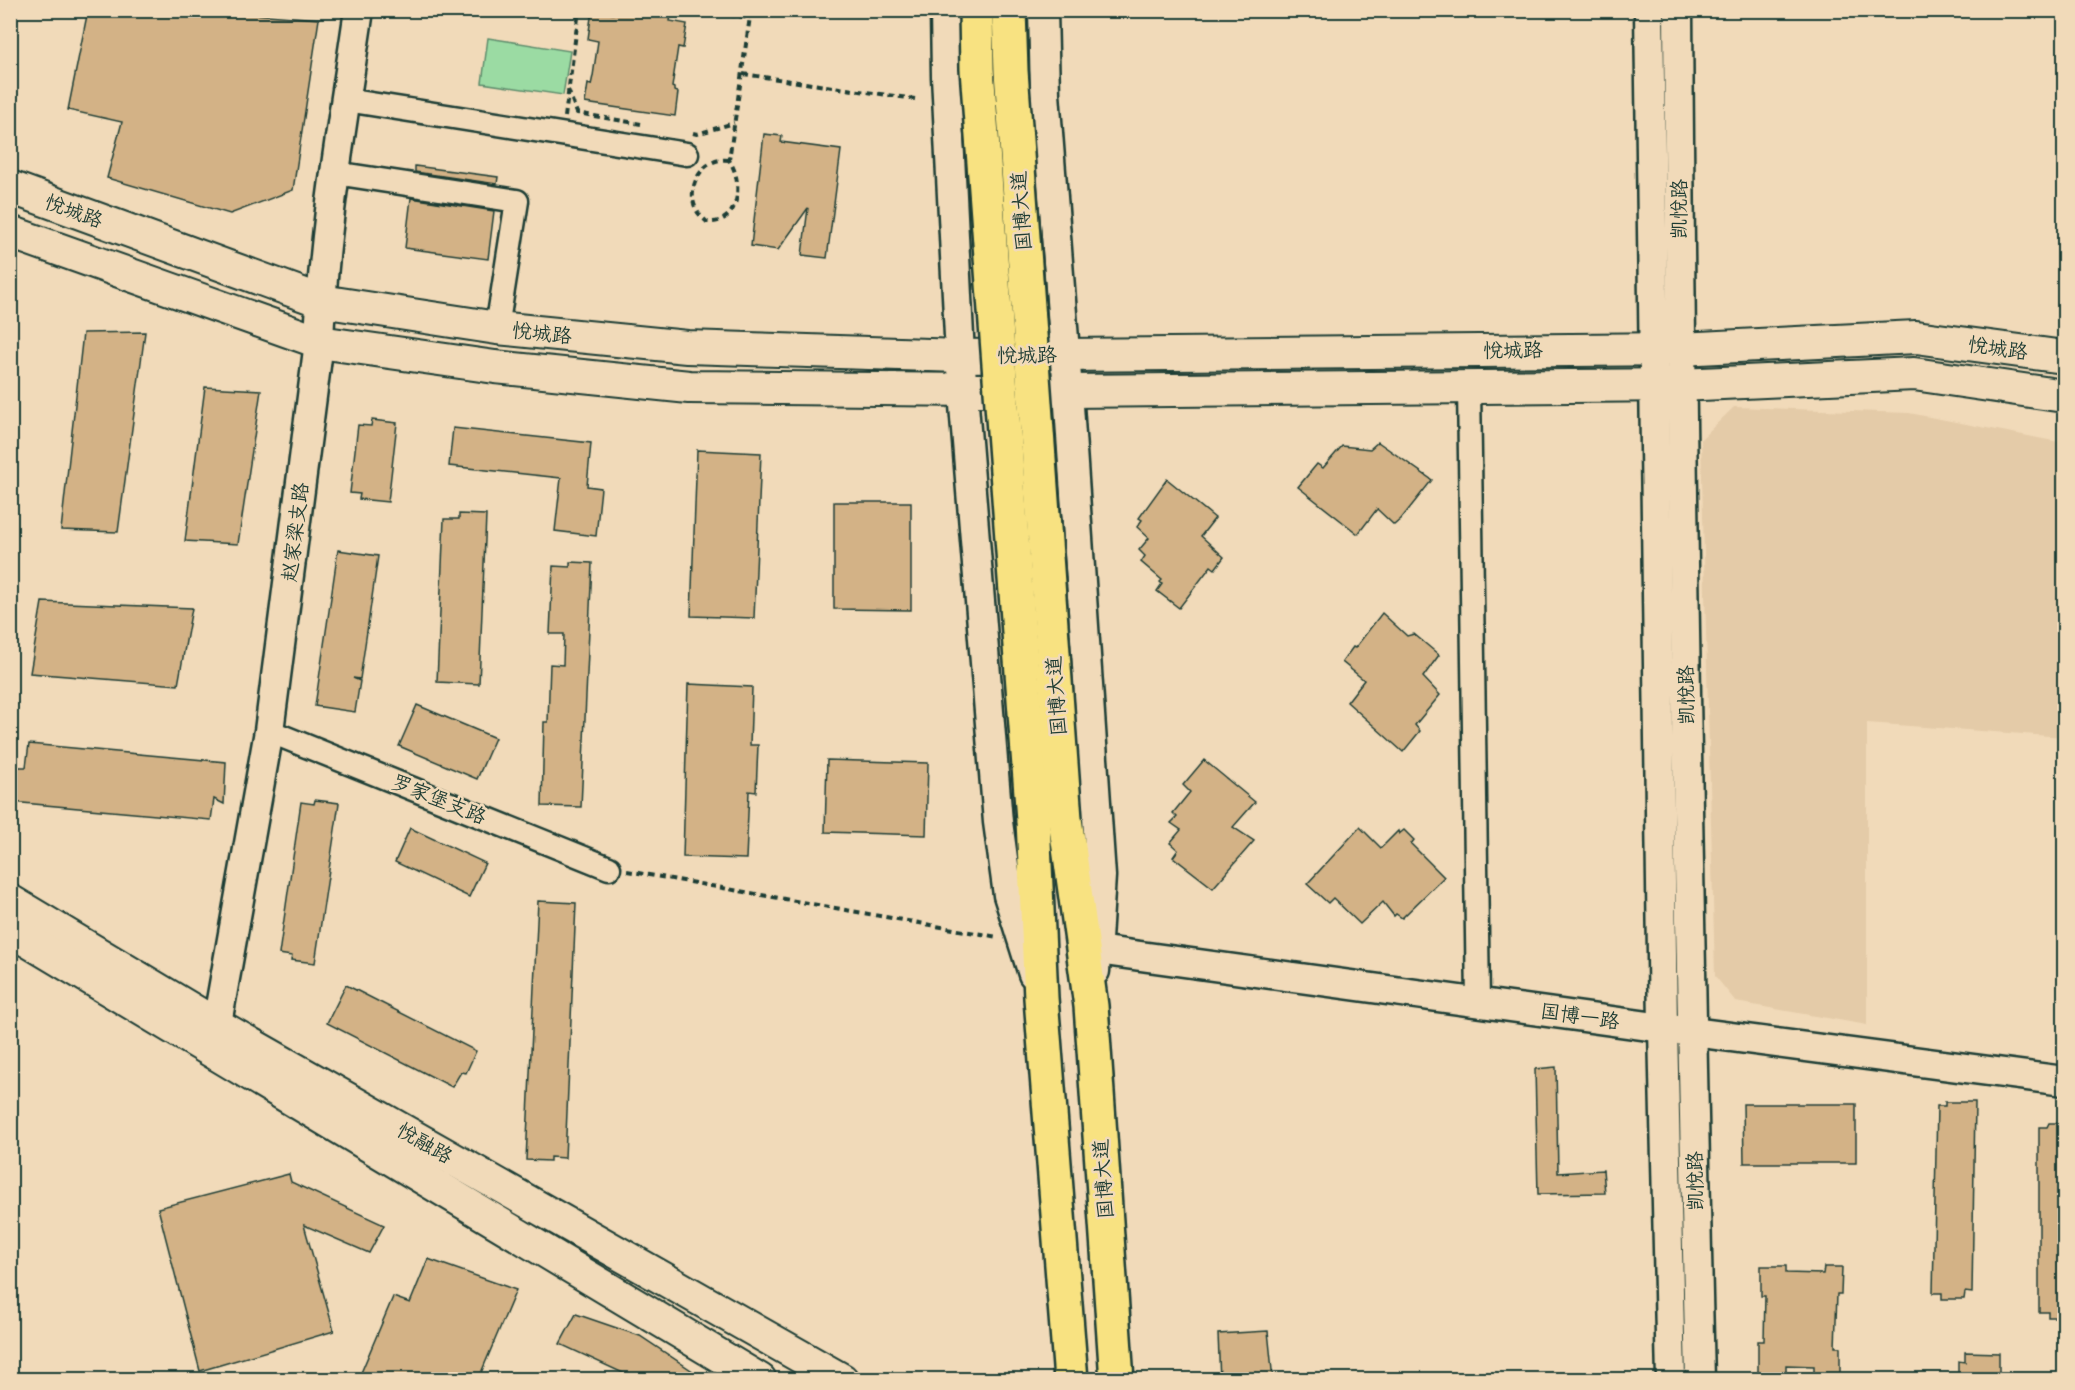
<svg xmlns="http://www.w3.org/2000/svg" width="2075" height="1390" viewBox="0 0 2075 1390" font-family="Itim,'LXGW WenKai TC',sans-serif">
<rect width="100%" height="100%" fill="#f1dab9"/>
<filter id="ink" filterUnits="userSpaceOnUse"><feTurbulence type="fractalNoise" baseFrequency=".0167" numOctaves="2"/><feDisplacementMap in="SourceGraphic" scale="12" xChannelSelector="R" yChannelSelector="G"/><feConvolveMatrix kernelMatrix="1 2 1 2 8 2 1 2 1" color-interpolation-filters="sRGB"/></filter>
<g filter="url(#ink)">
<polygon fill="#e4cba8" points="1734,407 1909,413 2064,443 2064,737 1867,723 1867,1025 1736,1002 1715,976 1701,439"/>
<polygon fill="#9bdba3" stroke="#5d8c6c" stroke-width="1.5" points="488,38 570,51 563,95 482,83"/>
<g fill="#d3b286" stroke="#1f3d34" stroke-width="1.5">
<polygon points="88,10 200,10 319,19 293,190 230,214 107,178 122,122 68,110"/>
<polygon points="592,10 613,14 614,10 639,10 671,15 670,21 687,24 683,48 678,47 672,87 674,88 674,91 678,92 675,116 585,103 588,84 591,85 593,76 598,41 588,39"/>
<polygon points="764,134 782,136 781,142 841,150 827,258 802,255 808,208 778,250 751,246"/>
<polygon points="415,166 498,177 497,184 415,172"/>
<polygon points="411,198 494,211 488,259 405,248"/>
<polygon points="145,332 118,532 61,530 83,333"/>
<polygon points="205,387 261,390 238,544 185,541"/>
<polygon points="372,420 397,423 388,502 359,499 360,494 350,493 358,425 371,426"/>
<polygon points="453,428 591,443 587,486 601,488 596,536 555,531 561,478 449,466"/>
<polygon points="1378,442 1432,480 1401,519 1394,525 1377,509 1358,534 1298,487 1317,464 1323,468 1342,446 1370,449"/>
<polygon points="697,450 761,453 754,618 691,616"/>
<polygon points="1167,479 1215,518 1201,536 1224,557 1215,569 1211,566 1179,608 1157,591 1162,584 1160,582 1162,580 1141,562 1145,556 1139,550 1149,538 1137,527 1142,520 1139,518"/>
<polygon points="834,502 911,502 911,610 834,609"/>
<polygon points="459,514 486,515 479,684 437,682 444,519 459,519"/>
<polygon points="338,550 378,556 360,679 353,678 360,681 355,712 315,706"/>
<polygon points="570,562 592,563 581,807 542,806 544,722 548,722 550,664 563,665 564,634 550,634 553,566 570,567"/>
<polygon points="42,602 192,608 178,685 30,673"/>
<polygon points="1382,613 1407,636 1414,634 1439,655 1423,677 1440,695 1415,725 1420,731 1403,752 1347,702 1364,680 1342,662 1353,647 1355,648"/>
<polygon points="688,684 752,687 750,745 758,745 756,792 749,791 746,859 683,857"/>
<polygon points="417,705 495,738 477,779 399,746"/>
<polygon points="29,744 226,762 224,804 214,799 211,820 12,802 12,767 26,767"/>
<polygon points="827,760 928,763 926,835 825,832"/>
<polygon points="1204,760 1255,802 1233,827 1254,841 1213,888 1173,857 1178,850 1170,843 1181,830 1171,823 1177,817 1173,813 1190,792 1183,785"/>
<polygon points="315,800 339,803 315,963 291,960 292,956 279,954 301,802 314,804"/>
<polygon points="1360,827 1381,848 1398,831 1399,834 1404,830 1414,840 1411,844 1444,877 1402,918 1396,914 1394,916 1383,902 1360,924 1333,898 1328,903 1307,884"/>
<polygon points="410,828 485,863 469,897 395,862"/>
<polygon points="538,901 576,903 565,1158 550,1157 550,1161 526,1160"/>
<polygon points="346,985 476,1051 466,1073 461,1072 452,1087 327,1023"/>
<polygon points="1556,1067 1558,1173 1603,1170 1605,1193 1538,1194 1535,1069"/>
<polygon points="1945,1102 1975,1102 1972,1293 1965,1292 1964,1299 1942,1299 1942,1293 1933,1293 1937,1106 1945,1106"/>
<polygon points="1743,1104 1856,1104 1856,1163 1744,1163"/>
<polygon points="2049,1123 2064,1123 2064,1317 2048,1317 2048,1312 2039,1312 2039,1127 2047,1127"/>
<polygon points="289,1174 291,1182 384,1225 369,1253 304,1225 334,1331 200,1371 158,1208"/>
<polygon points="428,1259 516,1290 478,1380 358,1380 393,1297 410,1303"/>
<polygon points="1761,1266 1786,1266 1786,1273 1823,1274 1824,1267 1842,1267 1841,1294 1837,1294 1835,1347 1840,1347 1840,1376 1814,1376 1814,1366 1786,1365 1786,1376 1758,1375 1758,1341 1764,1341 1765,1296 1761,1296"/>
<polygon points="576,1314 640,1336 706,1380 638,1380 560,1344"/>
<polygon points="1268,1331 1273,1380 1220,1380 1218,1334"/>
<polygon points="1965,1352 1999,1353 1999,1380 1958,1380 1958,1361 1965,1362"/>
</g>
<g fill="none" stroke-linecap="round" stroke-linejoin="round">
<defs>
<g id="minor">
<polyline points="346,100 687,154"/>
<polyline points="335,173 517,201 497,328"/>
<polyline points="1469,387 1478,1002"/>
<polyline points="269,731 609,868"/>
</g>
<g id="tertiary">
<polyline points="945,10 946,76 960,356 998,822 1008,895 1033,974"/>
<polyline points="1043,10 1045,94 1068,391 1101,876 1095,971"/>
<polyline points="1649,10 1663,1028 1671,1380"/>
<path d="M 1678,10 C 1681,467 1689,923 1700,1380"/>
<polyline points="1097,950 1663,1028 2064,1081"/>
<path d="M 213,1046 L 269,731 L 319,342 C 323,231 343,121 359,10"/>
</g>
<g id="secondary">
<polyline points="10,187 321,301 497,328 687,347 960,356 1680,349 1916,337 2064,357"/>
<polyline points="10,232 319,342 495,367 689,387 1068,391 1680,385 1914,374 2064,396"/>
<polyline points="10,901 217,1025 842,1380"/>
<polyline points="10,930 760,1380"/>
</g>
<g id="primary">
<polyline points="1065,819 1091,1006 1117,1380"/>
<polyline points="1033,820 1041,998 1071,1380"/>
</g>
</defs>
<use href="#minor" stroke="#1f3d34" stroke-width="27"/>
<use href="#tertiary" stroke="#1f3d34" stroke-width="33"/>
<use href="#secondary" stroke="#1f3d34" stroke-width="36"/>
<use href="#primary" stroke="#1f3d34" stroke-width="38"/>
<g stroke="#1f3d34" stroke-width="4" stroke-dasharray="6 4.5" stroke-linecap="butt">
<polyline points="698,10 750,18"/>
<polyline points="743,74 915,99"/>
<polyline points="568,90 577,113 641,124"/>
<polyline points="565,117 579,10"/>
<polyline points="693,133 697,134 734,123"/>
<path d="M 729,160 C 703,156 684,188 697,211 C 699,215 704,219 707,222 C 740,225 744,182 729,160 L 751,10"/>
<polyline points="627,871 998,937"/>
</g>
<use href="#minor" stroke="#f1dab9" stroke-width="22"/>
<use href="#tertiary" stroke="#f1dab9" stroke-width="28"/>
<use href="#secondary" stroke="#f1dab9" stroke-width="32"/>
<use href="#primary" stroke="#f8e281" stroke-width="33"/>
<defs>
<g id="primary-bridge">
<polyline points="976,10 977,69 1033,820"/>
<polyline points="1009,10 1011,71 1065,819"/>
</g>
</defs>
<use href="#primary-bridge" stroke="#1f3d34" stroke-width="38" stroke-linecap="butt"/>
<use href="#primary-bridge" stroke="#f8e281" stroke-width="33"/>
</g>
</g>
<g text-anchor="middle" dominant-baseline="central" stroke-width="5" stroke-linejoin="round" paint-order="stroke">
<g font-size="20" fill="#1f3d34" stroke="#f1dab9">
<text transform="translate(1679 209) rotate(-90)">凯悦路</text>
<text transform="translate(74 211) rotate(20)">悦城路</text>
<text transform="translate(1021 211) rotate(-94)">国博大道</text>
<text transform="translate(542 333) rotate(6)">悦城路</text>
<text transform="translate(1998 348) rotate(8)">悦城路</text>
<text transform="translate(1513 350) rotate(-1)">悦城路</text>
<text transform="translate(1027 355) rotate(-1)">悦城路</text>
<text transform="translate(295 532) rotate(-83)">赵家梁支路</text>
<text transform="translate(1686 695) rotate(-91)">凯悦路</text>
<text transform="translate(1056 696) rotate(-94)">国博大道</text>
<text transform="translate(439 799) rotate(22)">罗家堡支路</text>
<text transform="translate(1580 1016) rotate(8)">国博一路</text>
<text transform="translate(425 1143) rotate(30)">悦融路</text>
<text transform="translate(1103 1179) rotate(-94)">国博大道</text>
<text transform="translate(1695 1181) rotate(-91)">凯悦路</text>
</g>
</g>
<rect width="2075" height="1390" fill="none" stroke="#f1dab9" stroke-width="36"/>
<rect x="18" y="18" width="2039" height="1354" fill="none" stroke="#1f3d34" stroke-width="2" filter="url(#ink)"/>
</svg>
